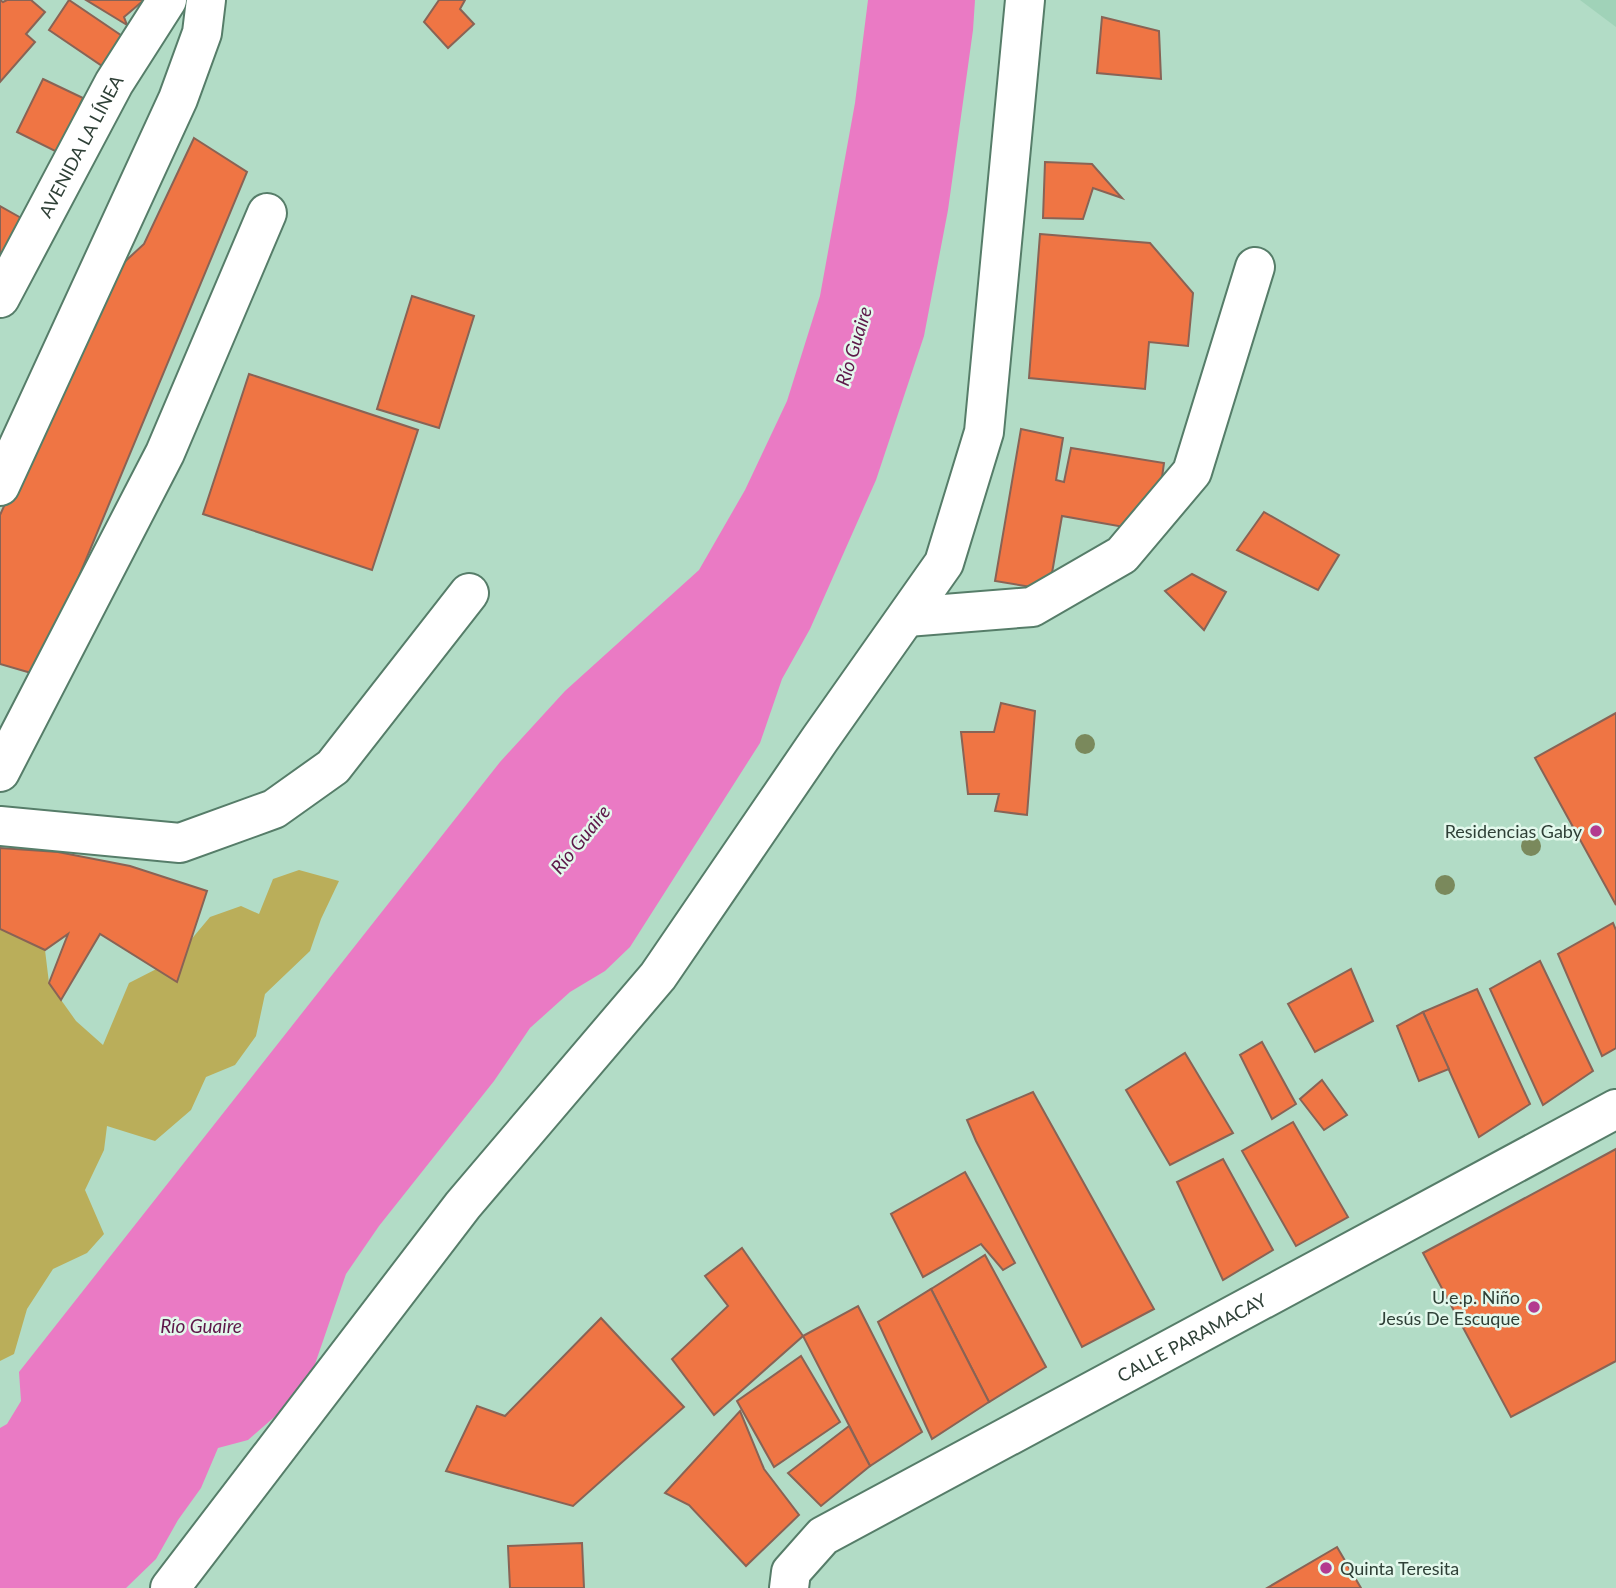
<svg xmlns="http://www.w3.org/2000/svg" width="1616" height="1588" viewBox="0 0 1616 1588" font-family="Lato,sans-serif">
<rect width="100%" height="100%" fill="#b2dcc6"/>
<polygon fill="#a0d2b8" points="1580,0 1616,0 1616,27"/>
<polygon fill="#baae5a" points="299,870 339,881 321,919 310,951 265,994 256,1036 235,1065 206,1077 191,1110 155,1141 107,1126 104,1150 85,1190 104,1234 87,1253 53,1269 27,1309 14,1354 0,1361 0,929 45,950 49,983 76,1021 103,1045 129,983 174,960 210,917 241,906 259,914 273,879"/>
<polygon fill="#ea7ac4" points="868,0 975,0 973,30 948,210 924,336 876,480 810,629 782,679 760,743 630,947 605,971 570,992 530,1028 494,1081 379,1226 346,1274 314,1367 279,1413 248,1440 218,1448 201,1488 178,1520 156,1559 126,1588 0,1588 0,1428 7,1424 21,1401 19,1372 500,762 565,691 699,570 745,490 787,401 820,296 855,103"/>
<g fill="#ef7544" stroke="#896355" stroke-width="2">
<polygon points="0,0 3,2 7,0 31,0 45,12 26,34 35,42 0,82"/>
<polygon points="69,0 131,42 111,72 49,30"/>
<polygon points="86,0 144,0 124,17 127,25"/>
<polygon points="439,0 465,0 460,9 474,24 448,48 424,22"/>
<polygon points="1102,17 1159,31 1161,79 1097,73"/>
<polygon points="43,79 83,98 57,152 17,132"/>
<polygon points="194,138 247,172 38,675 0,664 0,515 107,278 144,244"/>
<polygon points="1045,162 1092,164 1122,198 1093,188 1083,219 1043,218"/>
<polygon points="0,206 23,219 0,258"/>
<polygon points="1040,234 1150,243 1193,293 1188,346 1149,342 1145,389 1029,378"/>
<polygon points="412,296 474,316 439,428 377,409"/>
<polygon points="249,374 418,430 372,570 203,514"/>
<polygon points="1021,429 1063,438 1056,480 1064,482 1071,448 1164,463 1159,499 1135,529 1062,516 1049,590 995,581"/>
<polygon points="1264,512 1339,555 1318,590 1237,550"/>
<polygon points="1192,574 1226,592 1204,630 1165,591"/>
<polygon points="1001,703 1035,711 1027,815 995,811 999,794 968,794 961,732 994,732"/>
<polygon points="1616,713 1616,905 1535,758"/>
<polygon points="0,848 58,852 130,866 207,891 177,982 100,934 61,1000 49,983 68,934 45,950 0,929"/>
<polygon points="1613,923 1616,930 1616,1048 1602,1056 1558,954"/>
<polygon points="1540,961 1593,1071 1543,1105 1490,989"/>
<polygon points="1351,969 1373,1021 1315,1052 1288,1004"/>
<polygon points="1477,989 1530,1104 1479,1137 1423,1012"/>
<polygon points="1423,1012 1449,1069 1419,1081 1397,1026"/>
<polygon points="1262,1042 1296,1104 1272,1119 1240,1055"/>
<polygon points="1185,1053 1233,1133 1170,1165 1126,1090"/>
<polygon points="1322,1080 1347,1115 1324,1130 1300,1099"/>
<polygon points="1033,1092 1154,1309 1082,1347 976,1141 967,1120"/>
<polygon points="1293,1122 1348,1217 1296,1246 1242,1151"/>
<polygon points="1616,1149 1616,1361 1511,1417 1423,1253"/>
<polygon points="1223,1159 1273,1250 1223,1280 1177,1182"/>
<polygon points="965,1172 1015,1263 1003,1270 981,1244 923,1277 891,1214"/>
<polygon points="742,1248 803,1336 714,1415 672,1359 728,1306 705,1276"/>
<polygon points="985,1255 1046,1367 989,1402 931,1289"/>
<polygon points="931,1289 989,1402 932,1439 878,1322"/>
<polygon points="858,1306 922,1432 870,1466 803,1336"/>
<polygon points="601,1318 684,1407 573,1506 446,1471 477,1406 505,1416"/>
<polygon points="801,1356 840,1422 774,1467 737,1401"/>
<polygon points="740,1411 764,1469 799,1515 746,1566 689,1505 665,1493"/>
<polygon points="849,1426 870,1466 821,1506 788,1473"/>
<polygon points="582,1543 584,1588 510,1588 508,1546"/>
<polygon points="1337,1547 1361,1588 1267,1588"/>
</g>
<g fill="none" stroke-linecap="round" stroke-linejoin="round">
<defs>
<g id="minor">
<path id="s1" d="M 0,298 L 114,83 L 167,0"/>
<polyline points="0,486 178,99 202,33 206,0"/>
<polyline points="907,617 1032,607 1122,555 1192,472 1255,267"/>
<polyline points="0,772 165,453 267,213"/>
<polyline points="0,826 180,843 274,809 333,767 469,593"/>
<polyline points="170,1588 463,1205 658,976 820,739 944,563 984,432 1025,0"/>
<path id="s2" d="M 789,1588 L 791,1572 L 823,1536 L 1616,1109"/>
</g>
</defs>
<use href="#minor" stroke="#567d69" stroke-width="42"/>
<use href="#minor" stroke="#fff" stroke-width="38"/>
</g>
<g fill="#7a895c">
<circle cx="1085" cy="744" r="10"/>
<circle cx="1531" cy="846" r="10"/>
<circle cx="1445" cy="885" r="10"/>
</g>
<g fill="#b33b8f" stroke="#e3f8ec" stroke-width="2.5">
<circle cx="1596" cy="831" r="7"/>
<circle cx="1534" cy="1307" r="7"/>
<circle cx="1326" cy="1568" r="7"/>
</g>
<g text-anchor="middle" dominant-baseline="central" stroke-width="5" stroke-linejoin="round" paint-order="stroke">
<g font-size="18" fill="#2f4037" stroke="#e3f8ec">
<text stroke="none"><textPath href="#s1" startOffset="172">AVENIDA LA LÍNEA</textPath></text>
<text stroke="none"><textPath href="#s2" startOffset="483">CALLE PARAMACAY</textPath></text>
</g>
<g font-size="18" fill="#2f4037" stroke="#e3f8ec" text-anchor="end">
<text x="1582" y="831">Residencias Gaby</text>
<text x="1520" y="1297">U.e.p. Niño<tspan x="1520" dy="21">Jesús De Escuque</tspan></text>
<text x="1340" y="1568" text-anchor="start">Quinta Teresita</text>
</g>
<g font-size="19" font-style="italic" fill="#5d1749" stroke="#e3f8ec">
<text transform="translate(853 346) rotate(-73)">Río Guaire</text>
<text transform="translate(580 839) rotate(-51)">Río Guaire</text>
<text x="201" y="1325">Río Guaire</text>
</g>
</g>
</svg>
